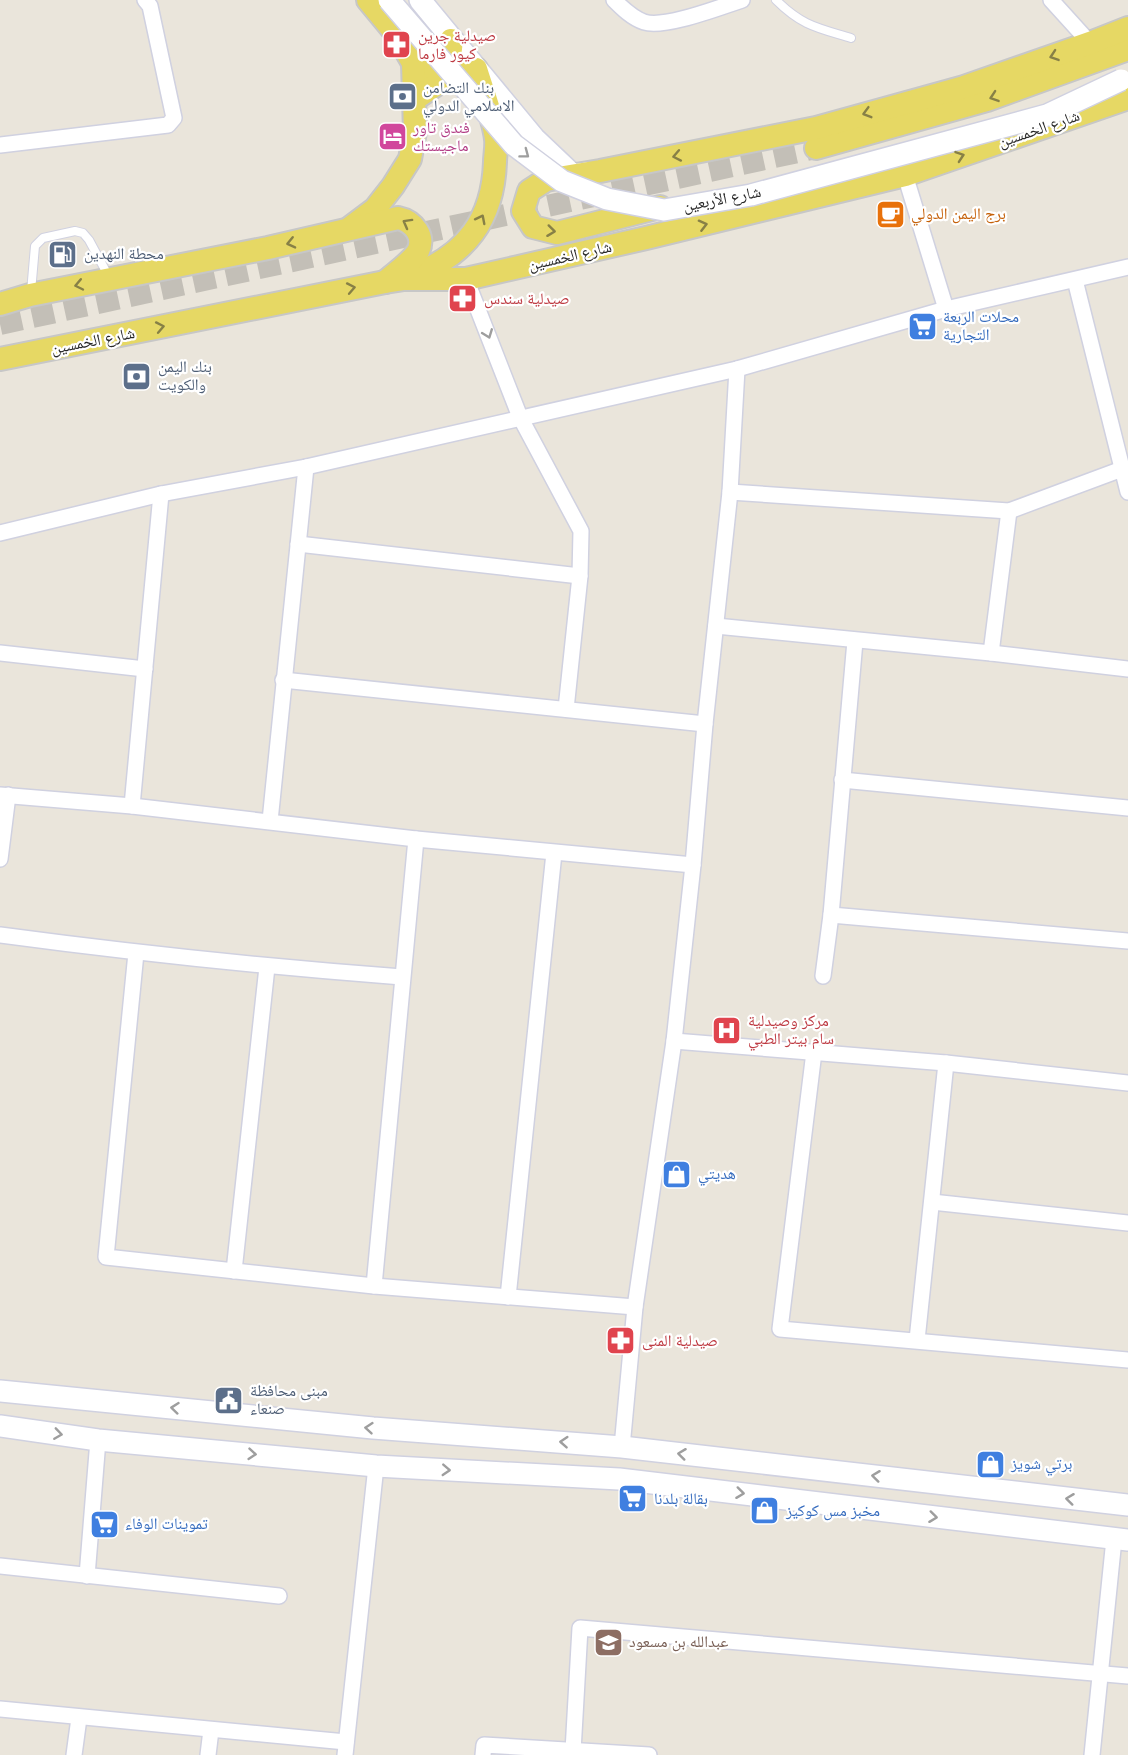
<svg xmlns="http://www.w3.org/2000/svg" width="1128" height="1755" viewBox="0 0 1128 1755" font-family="'Varela Round','Noto Naskh Arabic',sans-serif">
<rect width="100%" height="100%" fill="#eae5db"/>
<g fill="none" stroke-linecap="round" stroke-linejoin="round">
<polyline stroke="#c3bfb7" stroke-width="22" stroke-dasharray="22 11" stroke-linecap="butt" points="0,324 816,148"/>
<defs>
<g id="lane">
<path d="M 776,0 C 802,26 818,28 851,38"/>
<polyline points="31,292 35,246 43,238 75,231 83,233 89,240 109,277"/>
</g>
<g id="street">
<path d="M 614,0 C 622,8 632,18 644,22 C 664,29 720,7 742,0"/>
<polyline points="1051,0 1090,43"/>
<polyline points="0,145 168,125 174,118 150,6 145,0"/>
<polyline points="905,175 946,309"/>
<polyline points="466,279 520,417 581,531 580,576 566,709"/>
<polyline points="1075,280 1128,492"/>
<polyline points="730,492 1009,511 1122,469"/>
<polyline points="0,533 161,494 306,467 737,369 946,309 1128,267"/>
<polyline points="298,544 580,576"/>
<polyline points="716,626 991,653 1128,669"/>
<polyline points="0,653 145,669"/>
<polyline points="991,653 1009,511"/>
<polyline points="283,680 705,724"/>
<polyline points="842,780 1128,808"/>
<polyline points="0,795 132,806 416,839 693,865"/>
<polyline points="132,806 161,494"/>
<polyline points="270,821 306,467"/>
<polyline points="0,859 8,795"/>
<polyline points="831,915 1128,941"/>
<path d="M 0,935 C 134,953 268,967 402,977"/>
<polyline points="136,953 106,1257 374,1286 635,1307"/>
<polyline points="823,976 831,915 855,641"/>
<polyline points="674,1041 946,1063 1128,1083"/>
<polyline points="814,1052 780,1329 1128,1360"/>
<polyline points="932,1202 1128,1223"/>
<polyline points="234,1271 267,967"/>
<polyline points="374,1286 416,839"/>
<polyline points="508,1297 554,853"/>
<polyline points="917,1340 946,1063"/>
<polyline points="622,1447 635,1307 674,1041 693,865 705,724 730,492 737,369"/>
<polyline points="0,1566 279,1596"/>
<polyline points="87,1576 98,1440"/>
<polyline points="0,1709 346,1742"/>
<polyline points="573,1751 580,1628 1128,1676"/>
<polyline points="74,1755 79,1718"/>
<polyline points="208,1755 211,1730"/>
<polyline points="345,1755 376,1466"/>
<polyline points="483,1755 484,1745 649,1755"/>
<polyline points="1092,1755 1114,1539"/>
</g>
<g id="secondary">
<polyline points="420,0 534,138 573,175 587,173"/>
<polyline points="0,1391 373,1428 622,1447 1128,1505"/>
<polyline points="0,1426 98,1440 376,1466 619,1479 1128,1540"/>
</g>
<g id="primary">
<path d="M 427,70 C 445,69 453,57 451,40"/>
<polyline points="816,148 987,100 1128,49"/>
<polyline points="660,207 557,233 533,227 523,211 529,191 546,180 600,171 816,128 964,87 1090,43 1128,28"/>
<polyline points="351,227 375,209 393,186 410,159 415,132 413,63 397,35 368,0"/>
<path d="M 412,276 C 466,255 493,220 495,162 C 495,155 497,147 496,139 C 494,120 482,89 476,69 L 446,78 L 415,99"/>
<path d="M 0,304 L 30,295 L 268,248 L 398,218 C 413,221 427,237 417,253 C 409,264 395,273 385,282"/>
<polyline points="0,359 385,282 404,279 466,279 646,238 905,175 1128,98"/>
</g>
</defs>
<use href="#lane" stroke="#d0d1e0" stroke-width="10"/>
<use href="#street" stroke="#d0d1e0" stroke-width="18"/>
<use href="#secondary" stroke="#d0d1e0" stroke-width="24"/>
<use href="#primary" stroke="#c7c7c7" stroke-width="26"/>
<use href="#lane" stroke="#fff" stroke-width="8"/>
<use href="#street" stroke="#fff" stroke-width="15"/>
<use href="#secondary" stroke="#fff" stroke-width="21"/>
<use href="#primary" stroke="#e6d864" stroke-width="22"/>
<defs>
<polyline id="secondary-bridge" points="389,0 514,145 562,181 607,199 664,210 751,195 1047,115 1121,80"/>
</defs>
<use href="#secondary-bridge" stroke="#d0d1e0" stroke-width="24" stroke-linecap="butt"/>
<use href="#secondary-bridge" stroke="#fff" stroke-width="21"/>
</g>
<defs><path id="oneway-chevron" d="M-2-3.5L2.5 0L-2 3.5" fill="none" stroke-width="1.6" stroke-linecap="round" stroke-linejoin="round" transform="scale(1.5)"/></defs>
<g stroke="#878046">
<use href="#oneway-chevron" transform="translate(1054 56) rotate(161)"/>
<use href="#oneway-chevron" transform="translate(994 97) rotate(161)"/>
<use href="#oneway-chevron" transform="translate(867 113) rotate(164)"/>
<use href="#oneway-chevron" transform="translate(677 156) rotate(169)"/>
<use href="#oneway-chevron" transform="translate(960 156) rotate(-19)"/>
<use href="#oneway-chevron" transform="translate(481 219) rotate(-63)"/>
<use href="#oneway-chevron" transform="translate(407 223) rotate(-151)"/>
<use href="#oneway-chevron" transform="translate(703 225) rotate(-14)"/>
<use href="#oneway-chevron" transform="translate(551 231) rotate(7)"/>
<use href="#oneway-chevron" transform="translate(291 243) rotate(167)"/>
<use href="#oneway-chevron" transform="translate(79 285) rotate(168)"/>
<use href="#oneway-chevron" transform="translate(351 288) rotate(-11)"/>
<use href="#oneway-chevron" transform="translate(160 327) rotate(-11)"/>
</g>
<g stroke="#9e9e9e">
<use href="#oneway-chevron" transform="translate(525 154) rotate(37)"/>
<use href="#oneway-chevron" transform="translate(488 334) rotate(69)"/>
<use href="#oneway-chevron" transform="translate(175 1408) rotate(-174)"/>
<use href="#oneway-chevron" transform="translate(369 1428) rotate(-175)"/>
<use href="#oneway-chevron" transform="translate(58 1434) rotate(8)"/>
<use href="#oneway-chevron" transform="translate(564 1442) rotate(-176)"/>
<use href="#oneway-chevron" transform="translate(252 1454) rotate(5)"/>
<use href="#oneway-chevron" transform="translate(682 1454) rotate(-173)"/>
<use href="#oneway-chevron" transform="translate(446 1470) rotate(3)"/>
<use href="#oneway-chevron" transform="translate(876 1476) rotate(-173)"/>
<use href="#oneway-chevron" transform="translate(740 1493) rotate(7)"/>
<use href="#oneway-chevron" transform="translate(1070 1499) rotate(-173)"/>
<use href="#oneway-chevron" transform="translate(933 1517) rotate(7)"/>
</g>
<defs>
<symbol id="pharmacy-square" viewBox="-11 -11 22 22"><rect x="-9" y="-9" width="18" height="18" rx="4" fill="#e0444e" stroke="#fff"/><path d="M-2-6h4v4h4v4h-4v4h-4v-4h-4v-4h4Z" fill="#fff"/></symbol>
<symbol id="bank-square" viewBox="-11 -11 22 22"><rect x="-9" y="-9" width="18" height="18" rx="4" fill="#5c6f8a" stroke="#fff"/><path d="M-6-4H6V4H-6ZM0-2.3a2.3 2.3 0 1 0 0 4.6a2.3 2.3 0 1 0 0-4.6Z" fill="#fff"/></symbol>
<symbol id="hotel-square" viewBox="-11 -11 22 22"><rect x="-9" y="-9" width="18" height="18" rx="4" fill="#d1479c" stroke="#fff"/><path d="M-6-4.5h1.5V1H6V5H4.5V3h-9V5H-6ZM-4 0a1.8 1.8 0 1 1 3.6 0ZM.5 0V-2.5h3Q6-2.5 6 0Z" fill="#fff"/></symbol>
<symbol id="cafe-square" viewBox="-11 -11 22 22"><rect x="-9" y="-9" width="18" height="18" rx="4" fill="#e8710a" stroke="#fff"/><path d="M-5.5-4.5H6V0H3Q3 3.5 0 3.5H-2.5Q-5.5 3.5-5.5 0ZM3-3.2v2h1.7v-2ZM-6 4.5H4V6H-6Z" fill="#fff"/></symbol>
<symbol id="fuel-square" viewBox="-11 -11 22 22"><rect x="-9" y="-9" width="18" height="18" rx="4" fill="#5c6f8a" stroke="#fff"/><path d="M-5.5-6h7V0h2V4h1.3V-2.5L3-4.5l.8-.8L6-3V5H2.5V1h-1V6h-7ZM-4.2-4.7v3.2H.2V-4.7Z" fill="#fff"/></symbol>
<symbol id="supermarket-square" viewBox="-11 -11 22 22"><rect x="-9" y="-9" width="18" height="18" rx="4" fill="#3f7fe0" stroke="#fff"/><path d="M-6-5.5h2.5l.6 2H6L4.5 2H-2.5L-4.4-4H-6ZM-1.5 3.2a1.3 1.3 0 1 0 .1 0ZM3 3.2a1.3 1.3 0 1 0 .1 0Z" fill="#fff"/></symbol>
<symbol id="hospital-square" viewBox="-11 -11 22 22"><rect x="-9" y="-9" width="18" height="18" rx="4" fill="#e0444e" stroke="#fff"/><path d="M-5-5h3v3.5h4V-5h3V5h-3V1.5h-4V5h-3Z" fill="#fff"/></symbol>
<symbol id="shop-square" viewBox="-11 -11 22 22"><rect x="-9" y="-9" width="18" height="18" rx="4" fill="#3f7fe0" stroke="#fff"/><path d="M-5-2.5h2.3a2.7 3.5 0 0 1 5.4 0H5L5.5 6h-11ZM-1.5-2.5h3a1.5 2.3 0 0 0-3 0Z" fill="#fff"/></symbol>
<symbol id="civic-square" viewBox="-11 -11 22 22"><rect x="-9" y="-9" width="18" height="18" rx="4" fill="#5c6f8a" stroke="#fff"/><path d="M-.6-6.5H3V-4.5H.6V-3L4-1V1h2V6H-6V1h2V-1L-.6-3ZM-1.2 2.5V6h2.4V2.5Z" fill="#fff"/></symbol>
<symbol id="school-square" viewBox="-11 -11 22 22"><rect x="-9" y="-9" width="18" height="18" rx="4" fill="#8d6e63" stroke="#fff"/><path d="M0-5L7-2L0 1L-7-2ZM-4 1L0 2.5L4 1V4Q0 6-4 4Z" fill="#fff"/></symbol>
</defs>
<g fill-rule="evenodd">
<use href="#pharmacy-square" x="380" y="28" width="33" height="33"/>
<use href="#bank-square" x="386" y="80" width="33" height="33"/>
<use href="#hotel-square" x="376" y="120" width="33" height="33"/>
<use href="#cafe-square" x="874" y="198" width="33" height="33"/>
<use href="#fuel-square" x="46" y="238" width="33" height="33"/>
<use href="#pharmacy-square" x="446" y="282" width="33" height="33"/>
<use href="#supermarket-square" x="906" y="310" width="33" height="33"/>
<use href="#bank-square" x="120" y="360" width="33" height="33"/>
<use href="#hospital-square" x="710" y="1014" width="33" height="33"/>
<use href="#shop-square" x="660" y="1158" width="33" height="33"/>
<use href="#pharmacy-square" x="604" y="1324" width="33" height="33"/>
<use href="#civic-square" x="212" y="1384" width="33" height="33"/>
<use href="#shop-square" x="974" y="1448" width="33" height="33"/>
<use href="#supermarket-square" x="616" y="1482" width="33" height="33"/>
<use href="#shop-square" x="748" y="1494" width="33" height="33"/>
<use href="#supermarket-square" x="88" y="1508" width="33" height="33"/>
<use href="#school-square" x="592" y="1626" width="33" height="33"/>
</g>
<g text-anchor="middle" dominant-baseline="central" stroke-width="4.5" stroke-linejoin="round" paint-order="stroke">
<g font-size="16" fill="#be3a42" stroke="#fff" text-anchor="start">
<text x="418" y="36">صيدلية جرين<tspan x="418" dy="18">كيور فارما</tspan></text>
<text x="484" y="299">صيدلية سندس</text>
<text x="748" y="1021">مركز وصيدلية<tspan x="748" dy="18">سام بيتر الطبي</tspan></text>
<text x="642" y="1341">صيدلية المنى</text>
</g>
<g font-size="16" fill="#4e5e75" stroke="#fff" text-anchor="start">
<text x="423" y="88">بنك التضامن<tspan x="423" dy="18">الاسلامي الدولي</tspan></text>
<text x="84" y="254">محطة النهدين</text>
<text x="158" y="367">بنك اليمن<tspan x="158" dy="18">والكويت</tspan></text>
<text x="250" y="1391">مبنى محافظة<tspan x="250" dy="18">صنعاء</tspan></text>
</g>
<g font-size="16" fill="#b23c85" stroke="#fff" text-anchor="start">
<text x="413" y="128">فندق تاور<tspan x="413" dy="18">ماجيستك</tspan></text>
</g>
<g font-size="16" fill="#282828" stroke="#fff">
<text transform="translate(1039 129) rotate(-19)">شارع الخمسين</text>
<text transform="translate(722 199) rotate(-11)">شارع الأربعين</text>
<text transform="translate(570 256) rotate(-13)">شارع الخمسين</text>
<text transform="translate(93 341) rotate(-11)">شارع الخمسين</text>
</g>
<g font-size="16" fill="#c56008" stroke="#fff" text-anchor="start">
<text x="911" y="214">برج اليمن الدولي</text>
</g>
<g font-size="16" fill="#366cbe" stroke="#fff" text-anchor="start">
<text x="943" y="317">محلات الربعة<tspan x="943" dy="18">التجارية</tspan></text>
<text x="698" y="1174">هديتي</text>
<text x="1011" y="1464">برتي شويز</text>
<text x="654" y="1499">بقالة بلدنا</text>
<text x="786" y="1511">مخبز مس كوكيز</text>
<text x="125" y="1524">تموينات الوفاء</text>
</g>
<g font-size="16" fill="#785e54" stroke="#fff" text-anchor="start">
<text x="629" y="1642">عبدالله بن مسعود</text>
</g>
</g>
</svg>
